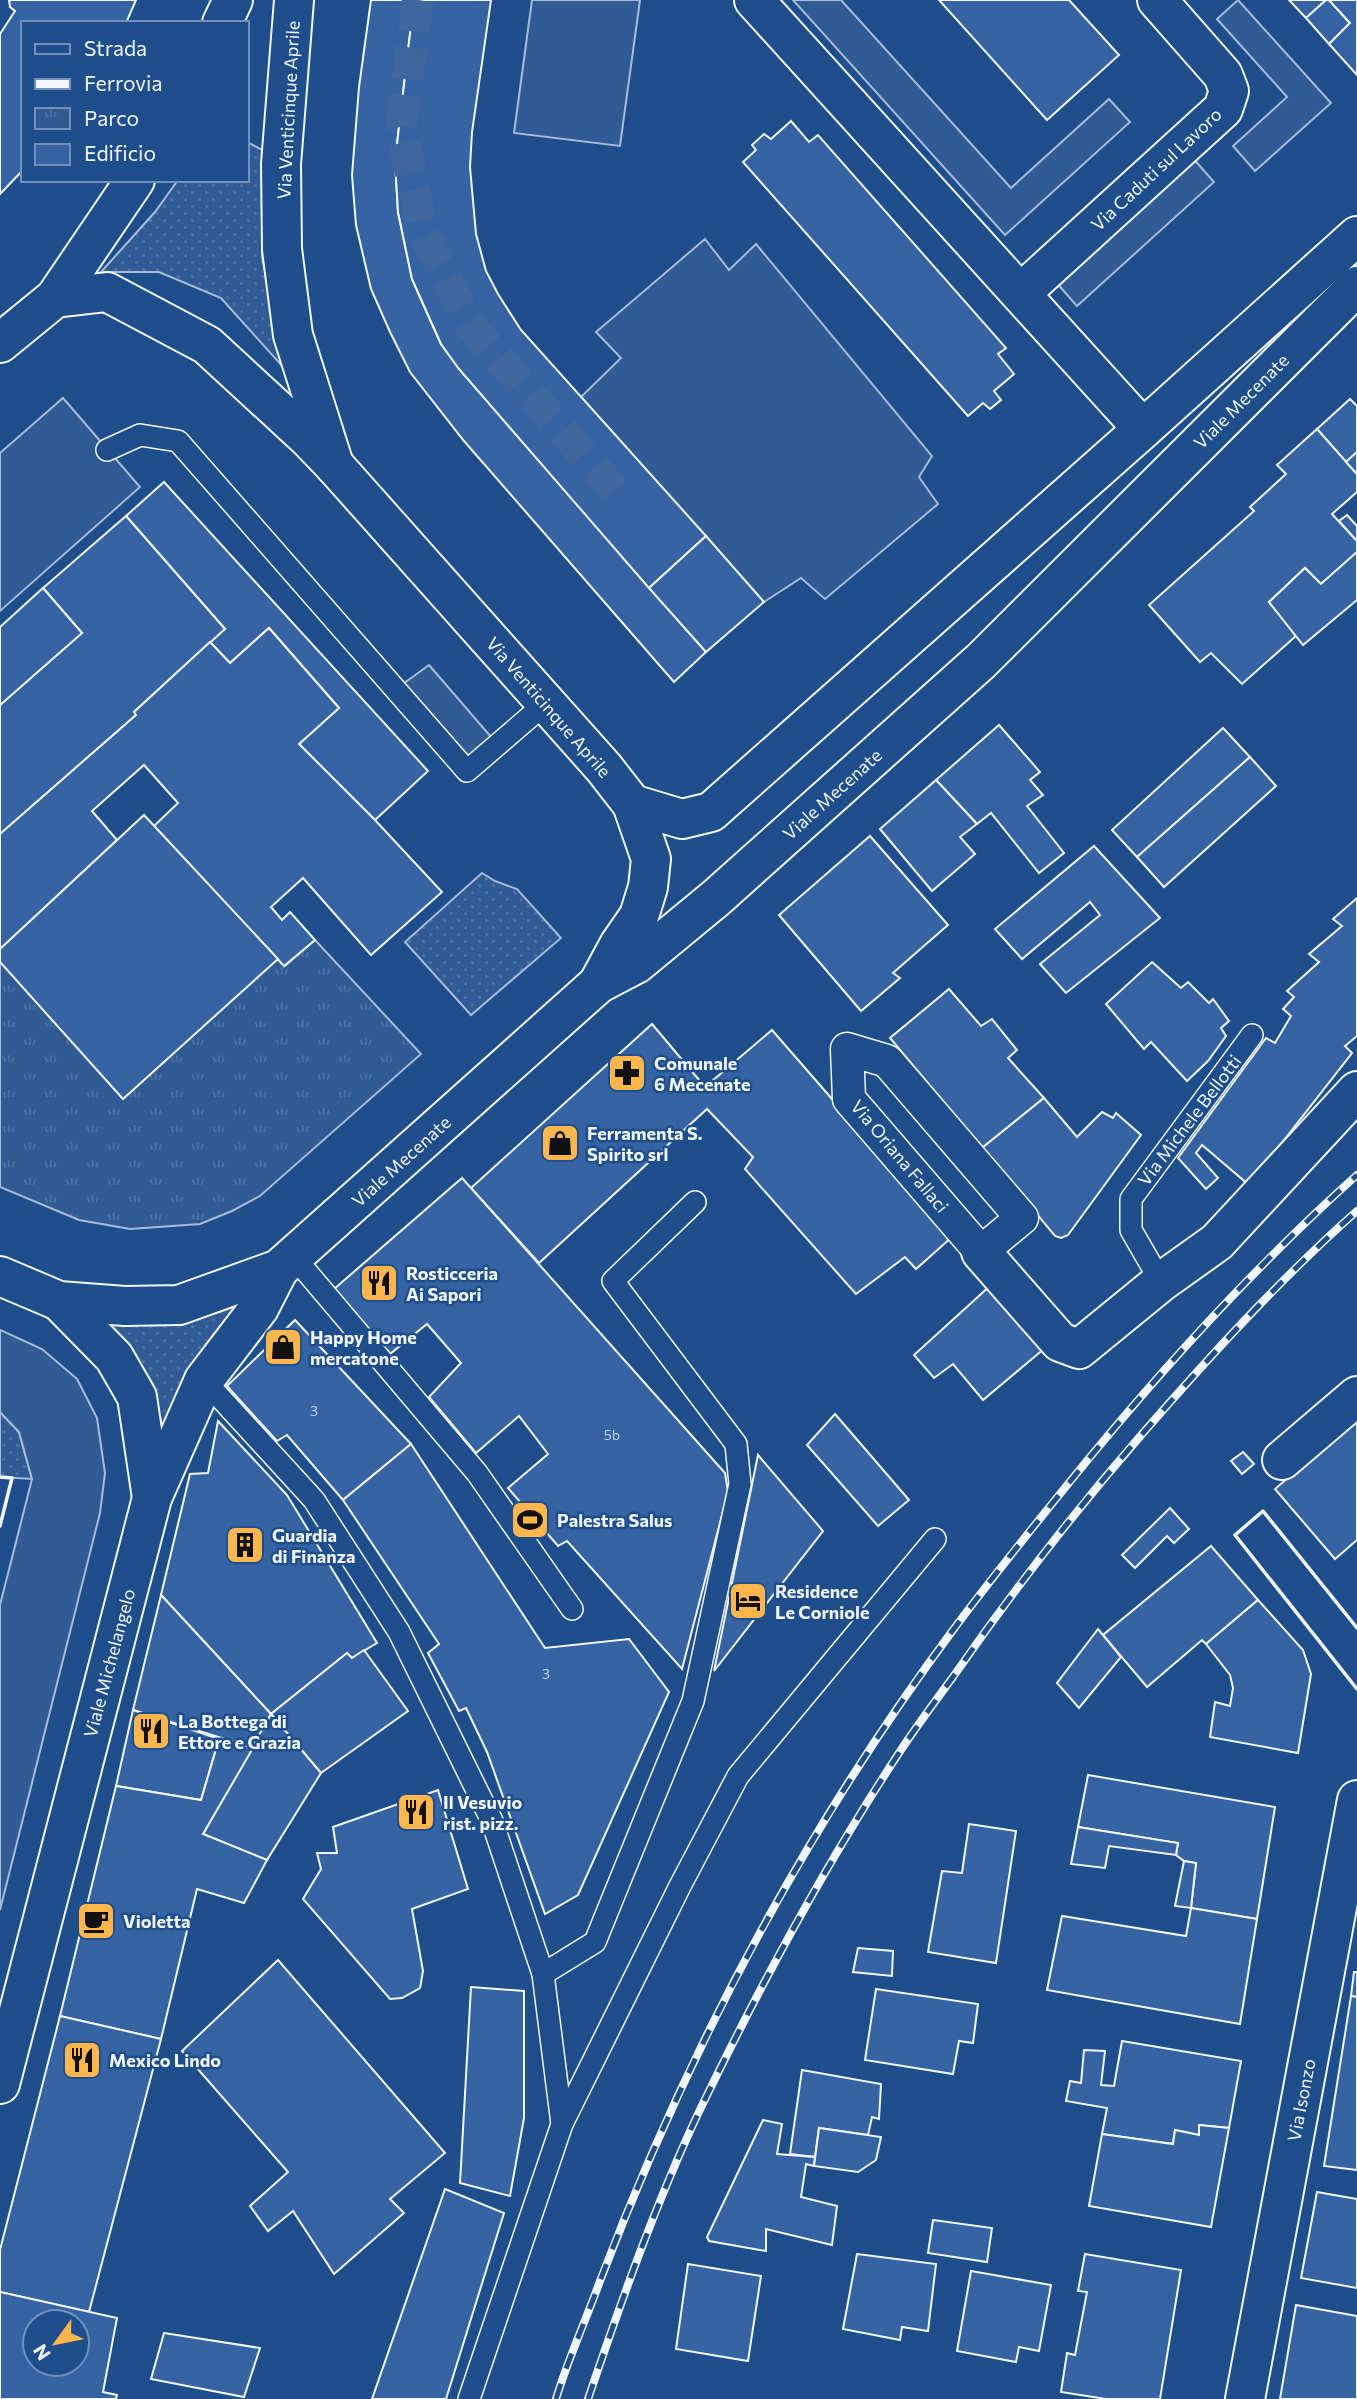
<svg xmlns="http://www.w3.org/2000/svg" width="1357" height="2399" viewBox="0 0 1357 2399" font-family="Commissioner,sans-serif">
<defs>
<pattern id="grass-dots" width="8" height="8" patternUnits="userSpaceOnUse" patternTransform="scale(1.75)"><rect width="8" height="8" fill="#305b95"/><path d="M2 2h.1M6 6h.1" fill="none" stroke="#4e73a5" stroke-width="1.8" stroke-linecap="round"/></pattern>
<pattern id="park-tufts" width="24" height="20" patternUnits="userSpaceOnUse" patternTransform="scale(1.75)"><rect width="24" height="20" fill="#305b95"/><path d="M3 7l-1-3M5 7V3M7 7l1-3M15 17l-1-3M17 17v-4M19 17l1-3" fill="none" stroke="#4e73a5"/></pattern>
</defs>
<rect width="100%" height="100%" fill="#1f4e8c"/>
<g fill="url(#grass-dots)" stroke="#a8bbd7" stroke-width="2">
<polygon points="247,142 268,153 262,256 283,367 221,298 159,272 101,272 155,212 178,180 247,180"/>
<polygon points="482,873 495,881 517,889 561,938 471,1015 405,942"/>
<polygon points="245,1303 163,1427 150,1388 135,1355 109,1324 182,1325"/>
<polygon points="0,1412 19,1432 32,1479 0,1477"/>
</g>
<polygon fill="url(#park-tufts)" stroke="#a8bbd7" stroke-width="2" points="315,940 421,1054 260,1196 232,1211 200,1224 130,1229 79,1220 0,1187 0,962 278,959 285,966"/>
<g fill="#305b95" stroke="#a8bbd7" stroke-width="2">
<polygon points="532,0 640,0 620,146 514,133"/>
<polygon points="793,0 841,0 1011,188 1109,99 1130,122 1005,235"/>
<polygon points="1238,0 1331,103 1255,171 1233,146 1287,97 1217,19"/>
<polygon points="1191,156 1214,182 1077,306 1054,280"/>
<polygon points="705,239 729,270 756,244 932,456 919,477 938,504 825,599 801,578 764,602 581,397 621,358 596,332"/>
<polygon points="63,398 140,487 0,611 0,453"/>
<polygon points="429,665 498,745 467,771 396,689"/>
<polygon points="0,1330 42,1349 77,1379 97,1418 105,1473 100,1513 0,1910 0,1605 32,1479 19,1432 0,1412"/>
</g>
<g fill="#3563a3" stroke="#f2f6ff" stroke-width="2" fill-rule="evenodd">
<polygon points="9,0 136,0 126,23 23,23 23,170 0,194 0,34 15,11 10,7"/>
<polygon points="371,0 414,0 395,161 398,212 412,279 427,313 441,344 459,369 706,652 674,682 464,441 410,372 390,332 371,289 356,225 352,175 359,87"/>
<polygon points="414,0 491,0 472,132 470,167 476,234 486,271 498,294 521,330 706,536 649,588 459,369 441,344 412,279 398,212 395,161"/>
<polygon points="939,0 1069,0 1119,55 1047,120"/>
<polygon points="1289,0 1326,0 1306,18"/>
<polygon points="1326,0 1329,0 1350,23 1329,44 1306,18"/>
<polygon points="1329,0 1357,0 1357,75 1329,44 1350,23"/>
<polygon points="791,121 809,142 818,135 1006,348 998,354 1014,374 994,391 1001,400 990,409 983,403 968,416 743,162 756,150 752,145 764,134 771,139"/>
<polygon points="1350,399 1357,406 1357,452 1346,462 1317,429"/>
<polygon points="1317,429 1357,474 1357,492 1332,514 1357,541 1357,552 1321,584 1305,568 1269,602 1297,635 1242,684 1211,653 1200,662 1149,605 1254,511 1250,507 1286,474 1277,465"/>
<polygon points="1357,452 1357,474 1346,462"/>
<polygon points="164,482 428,771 375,820 299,744 339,708 269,628 230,663 210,642 225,629 126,516"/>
<polygon points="1347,515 1357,526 1357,541 1339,521"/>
<polygon points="126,516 225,629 134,712 136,715 0,834 0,705 82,633 43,588"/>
<polygon points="706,536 764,602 706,652 649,588"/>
<polygon points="1357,552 1357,600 1303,645 1269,602 1305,568 1321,584"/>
<polygon points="43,588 82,633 0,705 0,627"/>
<polygon points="269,628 339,708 299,744 375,820 442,892 371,955 303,878 271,907 282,920 290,912 315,940 284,966 154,826 178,803 144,765 92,811 117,840 0,949 0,834 136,715 134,712 210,642 230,663"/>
<polygon points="999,725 1040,772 1030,780 1043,795 1027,806 1064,853 1039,873 991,813 977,824 936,780"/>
<polygon points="1223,728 1250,757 1137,857 1112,830"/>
<polygon points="1250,757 1276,786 1164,887 1137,857"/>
<polygon points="936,780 977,824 960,837 975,854 932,891 880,829"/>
<polygon points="144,815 278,959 123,1099 0,962 0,949"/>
<polygon points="870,836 948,925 893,973 900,978 861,1011 779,915"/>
<polygon points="1094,846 1160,918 1066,993 1040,964 1100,915 1090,902 1022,959 995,929"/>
<polygon points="1357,898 1357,1036 1345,1046 1352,1053 1249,1185 1202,1145 1196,1153 1218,1178 1206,1189 1178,1158 1266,1038 1275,1043 1291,1016 1283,1009 1294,997 1287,991 1319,962 1309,954 1342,926 1333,919"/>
<polygon points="1152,962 1181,988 1188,982 1209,1003 1213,999 1229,1021 1221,1028 1226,1036 1208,1061 1187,1081 1151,1042 1144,1049 1106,1004"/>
<polygon points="949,989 981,1026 992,1019 1017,1050 1008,1058 1044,1098 982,1148 890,1038"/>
<polygon points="652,1024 705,1087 772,1030 952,1237 916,1269 905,1257 856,1294 745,1169 753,1157 707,1109 539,1263 471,1188"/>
<polygon points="1044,1098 1077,1137 1102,1112 1113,1118 1116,1113 1141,1135 1068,1235 1061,1238 1055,1236 982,1148"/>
<polygon points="462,1178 725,1473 728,1492 682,1669 567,1541 558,1546 508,1488 548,1454 519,1416 476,1453 429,1397 461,1363 427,1324 390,1354 334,1289"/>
<polygon points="991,1285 1045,1348 983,1400 953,1364 934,1378 914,1355"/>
<polygon points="295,1320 411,1444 343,1500 287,1435 277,1441 227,1386"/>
<polygon points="835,1414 909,1500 878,1526 807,1445"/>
<polygon points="1357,1418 1357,1540 1335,1559 1275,1489"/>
<polygon points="218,1421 287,1495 377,1643 352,1658 347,1653 271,1714 161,1595 190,1474 208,1473"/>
<polygon points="411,1444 545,1648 629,1639 669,1692 578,1895 545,1914 487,1752 466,1708 459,1711 428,1653 439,1644 343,1500"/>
<polygon points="1243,1452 1254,1464 1242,1474 1231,1461"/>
<polygon points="758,1455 823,1531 714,1671"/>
<polygon points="1170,1508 1189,1529 1174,1543 1167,1536 1135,1568 1122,1555"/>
<polygon points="1211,1546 1258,1600 1206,1644 1202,1640 1147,1687 1103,1635"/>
<polygon points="161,1595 271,1714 253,1748 133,1710"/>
<polygon points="1258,1600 1303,1650 1311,1674 1298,1753 1210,1737 1215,1702 1230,1706 1233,1688 1230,1675 1206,1644"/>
<polygon points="1098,1629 1121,1657 1079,1708 1057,1683"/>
<polygon points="364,1650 408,1711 321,1773 271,1714 347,1653 352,1658"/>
<polygon points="133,1710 219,1739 201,1800 116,1786"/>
<polygon points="271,1714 321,1773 267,1860 203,1834"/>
<polygon points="219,1739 253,1748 203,1834 267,1860 244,1903 197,1889 161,2039 60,2016 116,1786 201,1800"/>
<polygon points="1088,1775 1275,1807 1257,1919 1191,1908 1196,1863 1184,1861 1176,1855 1178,1843 1078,1827"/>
<polygon points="438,1790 468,1889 412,1909 423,1971 420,1988 402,1998 390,1999 303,1899 321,1869 317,1853 337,1853 333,1827"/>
<polygon points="969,1824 1016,1831 996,1963 928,1952 942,1871 962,1873"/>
<polygon points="1078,1827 1178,1843 1176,1855 1109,1846 1105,1868 1071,1864"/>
<polygon points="1184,1861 1196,1863 1191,1908 1175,1906"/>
<polygon points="1191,1908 1257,1919 1240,2024 1047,1990 1062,1916 1186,1936"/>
<polygon points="858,1948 893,1951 892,1976 853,1972"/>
<polygon points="278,1960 445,2153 390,2199 404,2213 334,2274 293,2211 268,2231 250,2206 288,2172 182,2051"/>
<polygon points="1354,1972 1357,1972 1357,1997 1351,1996"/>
<polygon points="471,1987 524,1991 524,2118 510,2196 460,2183"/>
<polygon points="876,1989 978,2004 973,2043 959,2041 953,2074 865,2060"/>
<polygon points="1351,1996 1357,1997 1357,2170 1324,2166"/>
<polygon points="60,2016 161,2039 89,2312 0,2292 0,2250"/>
<polygon points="1122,2041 1241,2061 1229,2128 1199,2125 1199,2135 1175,2130 1173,2144 1102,2134 1107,2108 1066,2101 1070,2081 1081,2083 1084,2050 1105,2051 1101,2085 1114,2086"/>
<polygon points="802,2070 881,2084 879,2119 872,2117 868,2135 819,2128 815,2157 790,2154"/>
<polygon points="763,2120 782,2124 777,2154 815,2157 814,2166 806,2164 801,2197 837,2206 832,2245 766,2229 766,2251 709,2241 707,2237"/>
<polygon points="1199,2125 1229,2128 1211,2227 1089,2206 1102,2134 1173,2144 1175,2130 1199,2135"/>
<polygon points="819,2128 881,2137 876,2160 858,2172 814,2166"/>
<polygon points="445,2189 504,2213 446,2399 372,2399"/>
<polygon points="1317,2192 1357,2199 1357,2288 1301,2278"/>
<polygon points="933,2220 992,2228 987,2262 928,2253"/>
<polygon points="857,2254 936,2264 928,2331 902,2327 900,2340 843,2329"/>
<polygon points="1085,2254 1181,2270 1160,2399 1106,2399 1061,2392 1067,2353 1075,2355 1087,2292 1078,2291"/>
<polygon points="688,2264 761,2276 748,2361 676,2349"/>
<polygon points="971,2271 1051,2285 1039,2351 1019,2347 1016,2362 957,2351"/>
<path d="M 0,2292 L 117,2318 L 103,2392 L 117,2395 L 116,2399 L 0,2399 ZM 35,2322 L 77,2322 L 77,2364 L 35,2364 Z"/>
<polygon points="1296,2305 1357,2316 1357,2399 1280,2399"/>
<polygon points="164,2333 260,2348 244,2397 151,2379"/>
</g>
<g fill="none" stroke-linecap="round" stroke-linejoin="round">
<polyline stroke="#3f679d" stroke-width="32" stroke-dasharray="32 16" stroke-linecap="butt" points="418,0 401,126 423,232 470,325 617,493"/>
<defs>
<g id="service">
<polyline points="107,450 140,435 178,441 467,771 546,703"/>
<polyline points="294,1257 477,1473 572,1609"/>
<polyline points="1161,1282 1131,1230 1131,1199 1252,1035"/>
<polyline points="204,1380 314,1500 399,1632 492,1821 543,1974 562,2124"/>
<polyline points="543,1974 595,1942 693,1701 740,1484 736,1444 613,1281 695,1202"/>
<polyline points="469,2399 562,2124 680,1886 738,1776 935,1539"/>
</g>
<polygon id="pedestrian" points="847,1049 887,1061 1022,1218 981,1252 849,1099"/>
<g id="minor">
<polyline points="294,0 281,164 282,249 293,335 334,465"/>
<polyline points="754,0 1143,429"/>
<polyline points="222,23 233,0"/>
<polyline points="1021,293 1223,109 1229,91 1223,75 1157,0"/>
<polyline points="55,298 135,180"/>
<polyline points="981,1252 1060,1342 1079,1349 1161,1282 1217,1242 1357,1091"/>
<polyline points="1282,1460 1357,1396"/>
<polyline points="1245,2399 1357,1800"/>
</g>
<g id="secondary">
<polyline points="0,343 55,298 107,292 207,345 308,438 334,465 604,768 632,804 651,859 648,887 639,916 619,945 598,984"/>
<polyline points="632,804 682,819 711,812 1143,429 1357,236"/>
<polyline points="0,1276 59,1301 125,1306 179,1305 279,1269 598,984 636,964 716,898 981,661 1357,286"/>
<polyline points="59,1301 114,1357 137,1397 152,1498"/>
<polyline points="0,2084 152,1498 204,1380 259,1308 279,1269"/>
</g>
</defs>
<use href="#service" stroke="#f2f6ff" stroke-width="24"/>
<use href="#pedestrian" stroke="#f2f6ff" stroke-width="35"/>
<use href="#minor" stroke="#f2f6ff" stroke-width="42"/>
<use href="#secondary" stroke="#f2f6ff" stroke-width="42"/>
<use href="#service" stroke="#1f4e8c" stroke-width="21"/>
<use href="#pedestrian" stroke="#1f4e8c" stroke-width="32"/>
<use href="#minor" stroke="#1f4e8c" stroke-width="38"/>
<use href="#secondary" stroke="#1f4e8c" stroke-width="38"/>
<defs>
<g id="rail">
<path d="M 556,2399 C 568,2359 586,2320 600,2281 C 688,2050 806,1828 953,1630 C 990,1580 1029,1532 1068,1484 C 1157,1374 1252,1269 1357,1175"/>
<path d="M 588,2399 C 624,2293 662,2185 712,2085 C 767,1973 827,1863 895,1759 C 913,1731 933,1704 953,1677 C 1012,1592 1075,1511 1143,1433 C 1210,1356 1280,1279 1357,1211"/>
</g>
</defs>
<use href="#rail" stroke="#f2f6ff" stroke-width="8"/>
<use href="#rail" stroke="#1f4e8c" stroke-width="5" stroke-dasharray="16" stroke-linecap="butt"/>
<g stroke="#f2f6ff" stroke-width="3.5">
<polyline points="0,1477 12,1478 0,1526"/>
<polyline points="1357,1628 1263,1511 1235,1535 1357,1689"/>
</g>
</g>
<defs>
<symbol id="pharmacy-square" viewBox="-11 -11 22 22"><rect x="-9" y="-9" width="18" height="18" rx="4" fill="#ffb74d" stroke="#1f4e8c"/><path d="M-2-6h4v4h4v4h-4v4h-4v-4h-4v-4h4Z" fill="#111"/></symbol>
<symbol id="shop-square" viewBox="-11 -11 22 22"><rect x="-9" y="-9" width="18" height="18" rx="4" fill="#ffb74d" stroke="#1f4e8c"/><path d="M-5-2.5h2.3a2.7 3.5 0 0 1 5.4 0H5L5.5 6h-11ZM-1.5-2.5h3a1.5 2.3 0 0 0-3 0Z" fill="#111"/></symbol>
<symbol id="restaurant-square" viewBox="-11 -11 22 22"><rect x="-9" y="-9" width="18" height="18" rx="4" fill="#ffb74d" stroke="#1f4e8c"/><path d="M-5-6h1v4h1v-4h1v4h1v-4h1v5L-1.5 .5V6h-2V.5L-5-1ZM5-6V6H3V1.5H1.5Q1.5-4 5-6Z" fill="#111"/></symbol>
<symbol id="stadium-square" viewBox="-11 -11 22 22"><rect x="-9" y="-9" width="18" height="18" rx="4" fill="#ffb74d" stroke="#1f4e8c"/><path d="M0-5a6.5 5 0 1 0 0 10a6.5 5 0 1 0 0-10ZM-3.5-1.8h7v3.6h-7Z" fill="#111"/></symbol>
<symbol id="building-square" viewBox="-11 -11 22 22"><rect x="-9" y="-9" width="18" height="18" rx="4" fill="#ffb74d" stroke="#1f4e8c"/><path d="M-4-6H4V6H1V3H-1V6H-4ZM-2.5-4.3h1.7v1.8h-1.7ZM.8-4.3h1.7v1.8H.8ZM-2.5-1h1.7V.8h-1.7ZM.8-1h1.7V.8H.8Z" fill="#111"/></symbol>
<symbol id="hotel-square" viewBox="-11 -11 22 22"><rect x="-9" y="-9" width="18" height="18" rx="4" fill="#ffb74d" stroke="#1f4e8c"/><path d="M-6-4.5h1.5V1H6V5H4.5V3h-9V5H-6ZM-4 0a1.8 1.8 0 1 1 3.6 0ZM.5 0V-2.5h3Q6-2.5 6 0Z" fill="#111"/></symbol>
<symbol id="cafe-square" viewBox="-11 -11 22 22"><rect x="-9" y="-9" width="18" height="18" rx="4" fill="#ffb74d" stroke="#1f4e8c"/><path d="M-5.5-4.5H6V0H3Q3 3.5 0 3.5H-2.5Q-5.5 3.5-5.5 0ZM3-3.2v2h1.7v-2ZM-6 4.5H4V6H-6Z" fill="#111"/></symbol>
</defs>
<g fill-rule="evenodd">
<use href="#pharmacy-square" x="605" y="1051" width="44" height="44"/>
<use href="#shop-square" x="538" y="1121" width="44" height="44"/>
<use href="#restaurant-square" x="357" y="1261" width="44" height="44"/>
<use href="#shop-square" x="261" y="1325" width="44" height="44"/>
<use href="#stadium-square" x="508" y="1498" width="44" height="44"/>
<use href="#building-square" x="223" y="1523" width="44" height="44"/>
<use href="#hotel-square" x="726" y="1579" width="44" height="44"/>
<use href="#restaurant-square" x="129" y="1709" width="44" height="44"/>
<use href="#restaurant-square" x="394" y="1790" width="44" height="44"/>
<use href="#cafe-square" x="74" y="1899" width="44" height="44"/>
<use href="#restaurant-square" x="60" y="2038" width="44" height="44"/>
</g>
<g text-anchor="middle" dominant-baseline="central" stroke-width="5" stroke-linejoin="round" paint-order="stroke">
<g font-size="14" fill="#c3d1e8">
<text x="314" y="1410">3</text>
<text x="612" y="1434">5b</text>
<text x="546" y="1673">3</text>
</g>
<g font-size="18" fill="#f2f6ff" stroke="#1f4e8c">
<text transform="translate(288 110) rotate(-87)">Via Venticinque Aprile</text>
<text transform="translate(1156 169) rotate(-43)">Via Caduti sul Lavoro</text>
<text transform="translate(1241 401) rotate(-45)">Viale Mecenate</text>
<text transform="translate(549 707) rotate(49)">Via Venticinque Aprile</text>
<text transform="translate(832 794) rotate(-42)">Viale Mecenate</text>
<text transform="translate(1189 1120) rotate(-53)">Via Michele Bellotti</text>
<text transform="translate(900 1156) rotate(50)">Via Oriana Fallaci</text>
<text transform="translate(401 1161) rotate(-42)">Viale Mecenate</text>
<text transform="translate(109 1663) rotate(-75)">Viale Michelangelo</text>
<text transform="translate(1301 2100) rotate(-79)">Via Isonzo</text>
</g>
<g font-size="18" font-weight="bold" fill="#f2f6ff" stroke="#1f4e8c" text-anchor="start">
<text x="654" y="1063">Comunale<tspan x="654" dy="21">6 Mecenate</tspan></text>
<text x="587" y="1133">Ferramenta S.<tspan x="587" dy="21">Spirito srl</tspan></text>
<text x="406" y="1273">Rosticceria<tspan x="406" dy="21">Ai Sapori</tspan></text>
<text x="310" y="1337">Happy Home<tspan x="310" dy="21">mercatone</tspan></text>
<text x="557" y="1520">Palestra Salus</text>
<text x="272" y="1535">Guardia<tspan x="272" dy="21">di Finanza</tspan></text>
<text x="775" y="1591">Residence<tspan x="775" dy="21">Le Corniole</tspan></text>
<text x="178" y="1721">La Bottega di<tspan x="178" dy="21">Ettore e Grazia</tspan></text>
<text x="443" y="1802">Il Vesuvio<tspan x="443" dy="21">rist. pizz.</tspan></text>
<text x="123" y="1921">Violetta</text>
<text x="109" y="2060">Mexico Lindo</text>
</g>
</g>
<rect x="21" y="21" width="228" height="161" fill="#1f4e8c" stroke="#7391ba" stroke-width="2"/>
<rect x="35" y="44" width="35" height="10" fill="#1f4e8c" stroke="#7391ba" stroke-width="2"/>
<text x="84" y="56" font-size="21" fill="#f2f6ff">Strada</text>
<rect x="35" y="79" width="35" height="10" fill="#f2f6ff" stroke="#7391ba" stroke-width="2"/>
<text x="84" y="91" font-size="21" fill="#f2f6ff">Ferrovia</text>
<rect x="35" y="108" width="35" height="21" fill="url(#park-tufts)" stroke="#7391ba" stroke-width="2"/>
<text x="84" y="126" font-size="21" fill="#f2f6ff">Parco</text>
<rect x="35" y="144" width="35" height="21" fill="#3563a3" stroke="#7391ba" stroke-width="2"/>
<text x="84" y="161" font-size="21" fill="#f2f6ff">Edificio</text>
<g transform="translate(56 2343) rotate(237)"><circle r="33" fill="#1f4e8c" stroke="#7391ba" stroke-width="2"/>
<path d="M0-5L12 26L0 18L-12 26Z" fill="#ffb74d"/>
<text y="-10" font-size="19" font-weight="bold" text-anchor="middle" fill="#f2f6ff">N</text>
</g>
</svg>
